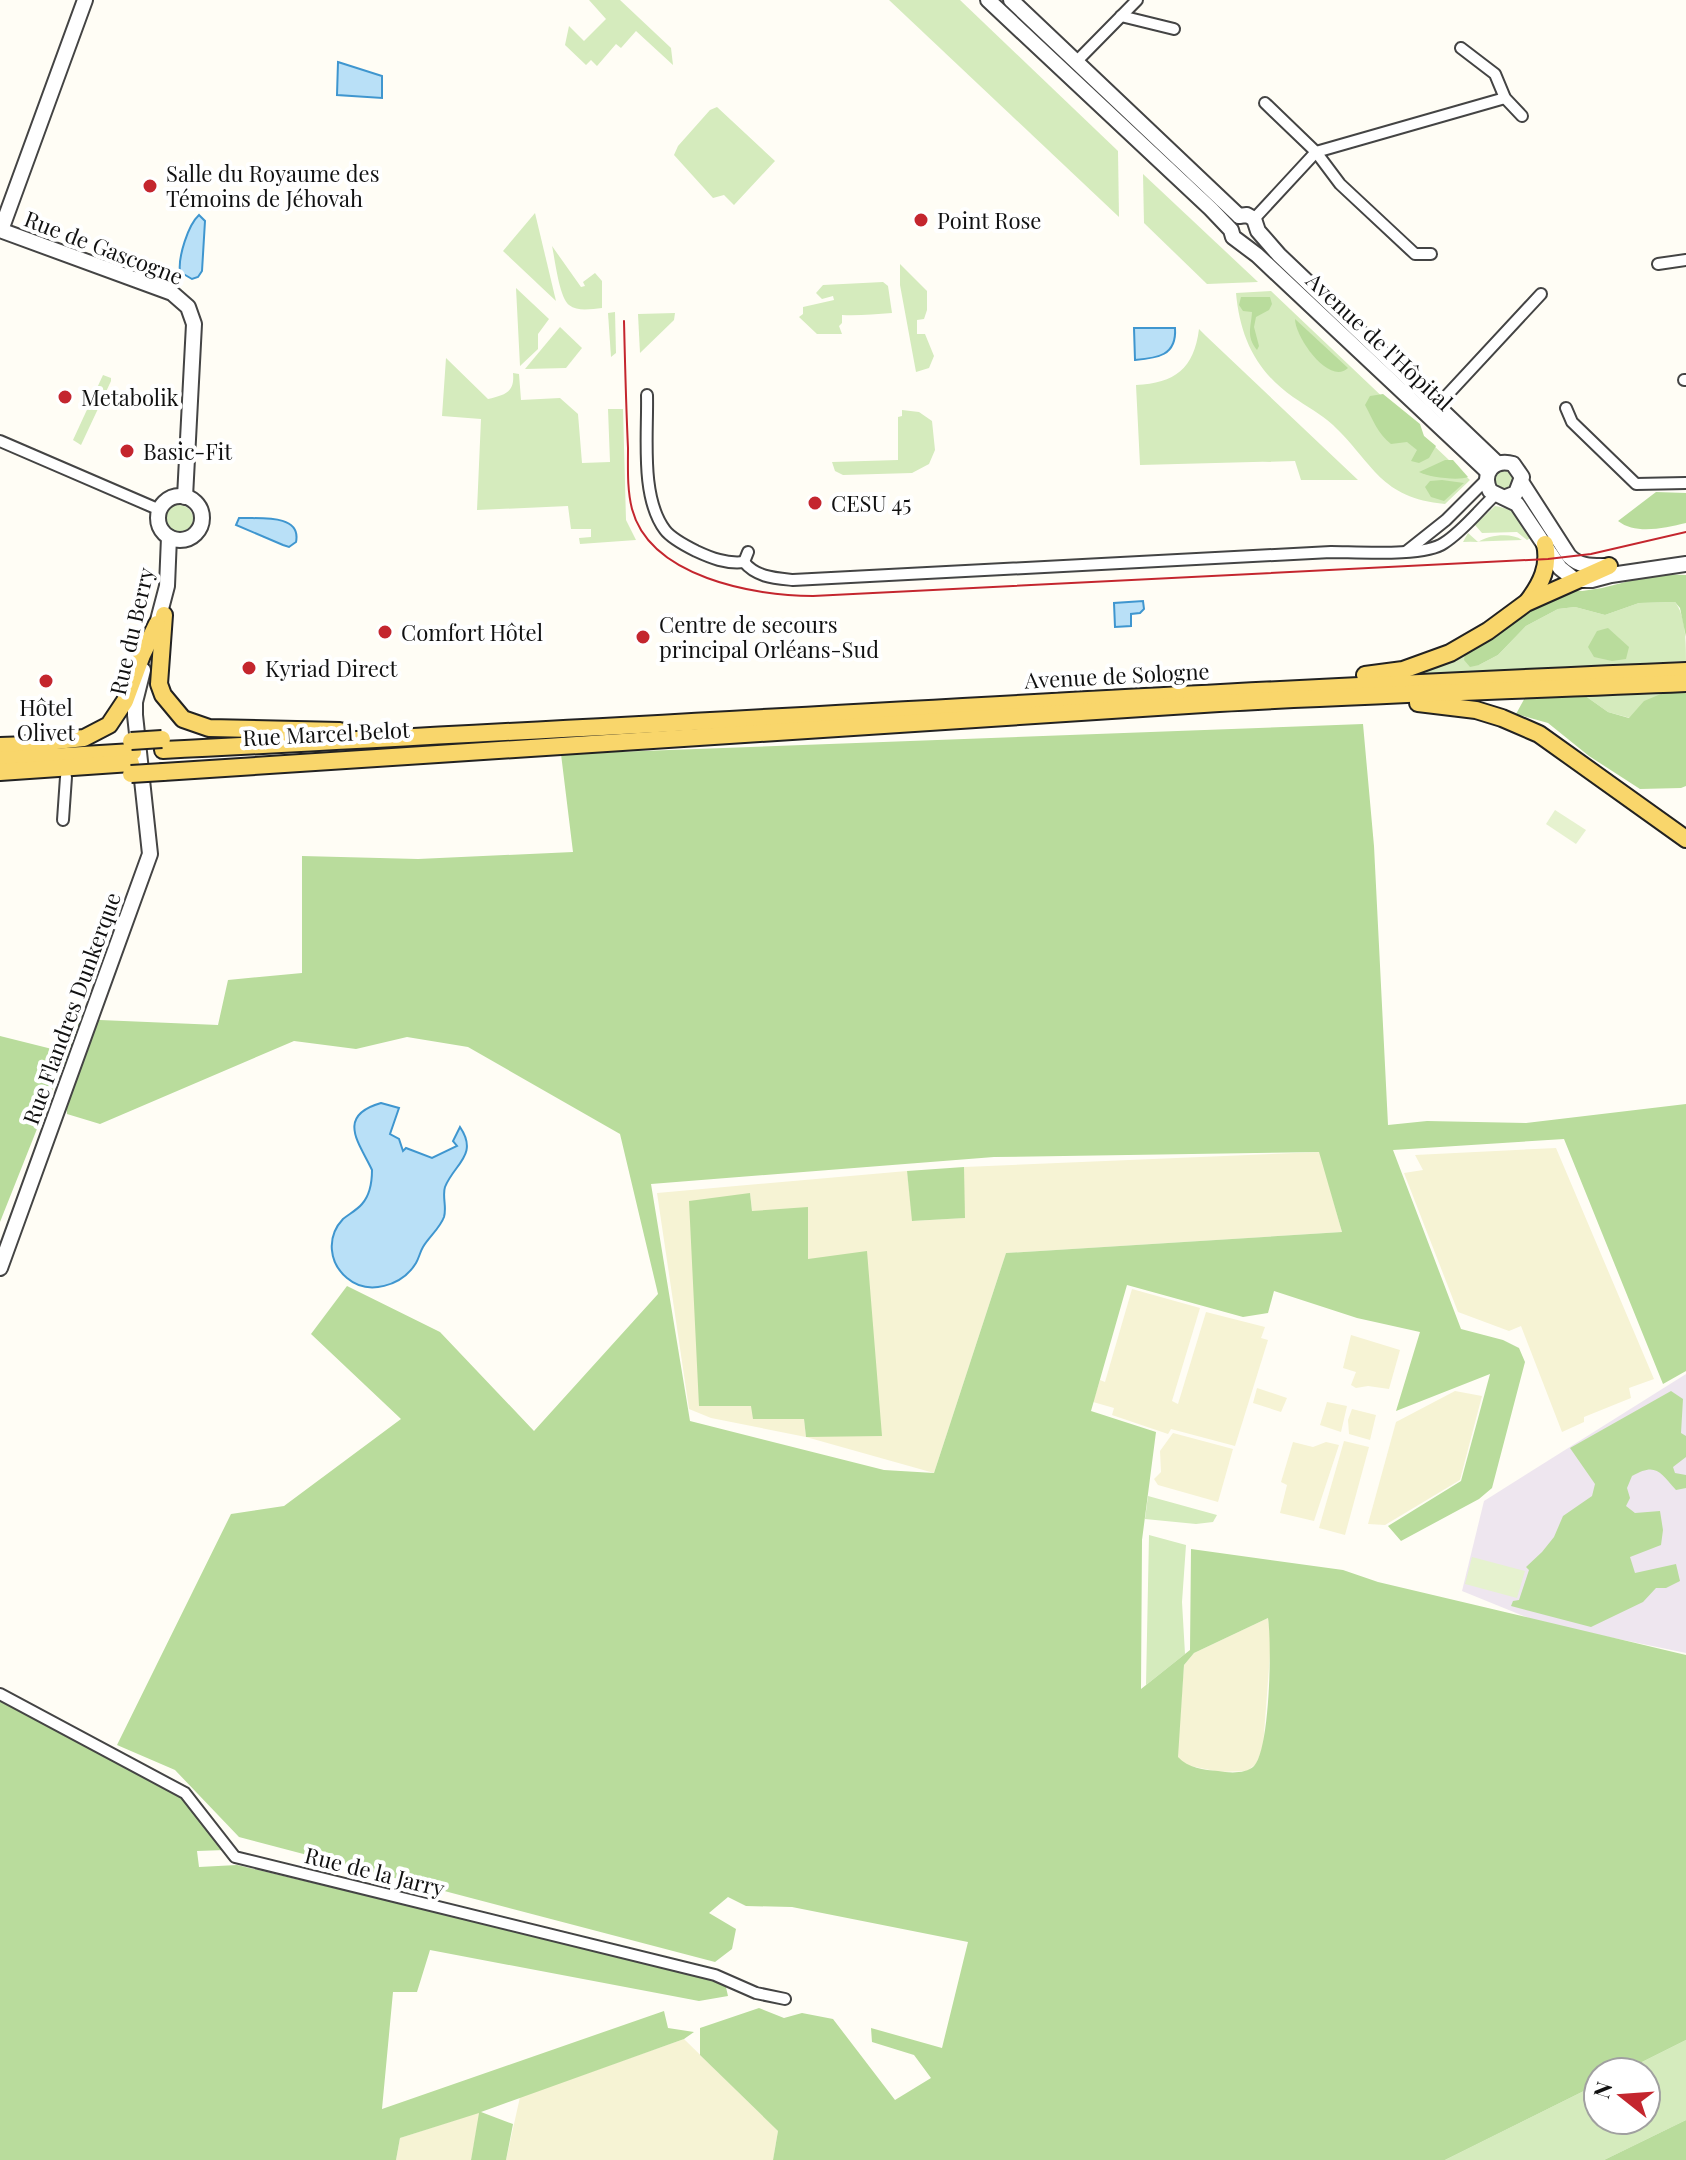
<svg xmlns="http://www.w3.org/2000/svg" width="1686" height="2160" viewBox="0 0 1686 2160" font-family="'Playfair Display',serif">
<rect width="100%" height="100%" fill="#fffdf5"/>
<polygon fill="#eee6ef" points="1686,1374 1686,1653 1541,1623 1462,1591 1484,1501"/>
<g fill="#f6f3d4" fill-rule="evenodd">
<polygon points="1556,1148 1654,1379 1629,1388 1631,1398 1584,1417 1584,1422 1562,1432 1521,1326 1509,1331 1458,1312 1404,1173 1423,1170 1415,1155"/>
<path d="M 1320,1152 L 1342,1232 L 1006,1253 L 934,1473 L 806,1437 L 711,1418 L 689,1409 L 657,1193 L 907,1171 L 913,1221 L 964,1218 L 964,1167 ZM 750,1193 L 752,1211 L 808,1259 L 806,1437 L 804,1419 L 753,1418 Z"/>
<polygon points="1132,1289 1200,1308 1172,1401 1178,1404 1206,1312 1265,1327 1261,1338 1268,1340 1235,1446 1171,1429 1168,1434 1112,1415 1114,1408 1093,1402 1100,1380 1105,1382"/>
<polygon points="1351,1335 1400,1350 1389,1389 1368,1386 1356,1388 1351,1385 1356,1372 1343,1368"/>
<polygon points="1257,1388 1287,1398 1281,1412 1253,1403"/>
<polygon points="1455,1391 1482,1396 1460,1480 1385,1525 1368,1524 1396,1422"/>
<polygon points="1327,1402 1347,1406 1341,1432 1320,1425"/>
<polygon points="1352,1409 1376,1415 1370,1440 1349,1434 1348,1420"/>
<polygon points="1173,1433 1233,1449 1218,1502 1158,1485 1154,1479 1161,1472 1160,1451"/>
<polygon points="1344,1441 1369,1447 1345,1535 1319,1528"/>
<polygon points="1293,1442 1313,1447 1326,1442 1339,1445 1314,1521 1280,1513 1287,1485 1281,1482"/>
<polygon points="1268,1618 1271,1641 1263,1747 1256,1764 1247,1771 1220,1772 1185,1765 1177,1757 1184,1665 1194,1653"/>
<polygon points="684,2039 778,2131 773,2160 506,2160 520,2097"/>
<polygon points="480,2112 471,2160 396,2160 400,2138"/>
</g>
<g fill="#d5ebbd">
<polygon points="589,0 620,0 671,48 673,65 636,31 621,48 616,44 597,66 591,60 586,65 565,45 569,26 584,41 606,19"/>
<polygon points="889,0 960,0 1118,151 1119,217"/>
<polygon points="717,107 775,161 734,205 724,195 713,198 674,155 678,146 710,110"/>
<polygon points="1143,174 1258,282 1207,284 1144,223"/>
<polygon points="535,213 556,301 503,251"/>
<path d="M 552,246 L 581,287 L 585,286 L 583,282 L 595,273 L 602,281 L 602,308 C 591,309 578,312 569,305 C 559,297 555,259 552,246 Z"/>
<polygon points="900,264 927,291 927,310 924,319 917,320 917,334 925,334 934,356 929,368 916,372 900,285"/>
<path d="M 883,282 L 888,286 L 892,313 C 875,314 858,316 842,315 L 842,323 L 839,326 L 842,334 L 817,334 L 799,317 L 803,314 L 803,307 L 834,300 L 833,296 L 822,299 L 816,293 L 823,285 Z"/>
<polygon points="516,288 549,319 538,334 538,349 520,366"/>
<path d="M 1271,291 L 1470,480 L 1445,504 C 1380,498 1374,464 1333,425 C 1321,414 1306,406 1293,397 C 1256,371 1240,337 1236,293 Z"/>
<polygon points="615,312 616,353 611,357 608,313"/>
<polygon points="675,313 674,320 640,353 638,314"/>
<polygon points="560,327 582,348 566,368 525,369"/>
<path d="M 1199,329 L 1206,336 L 1358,480 L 1301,480 L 1295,461 L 1140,465 L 1136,385 C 1175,383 1194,369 1199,329 Z"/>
<path d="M 446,358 L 488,399 C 504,395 515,393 513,373 L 519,374 L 521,400 L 560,398 L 578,414 L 582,463 L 610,462 L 608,409 L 623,409 L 626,520 L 636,540 L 580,544 L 579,538 L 591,537 L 591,529 L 571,529 L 568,506 L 477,510 L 481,419 L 442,416 Z"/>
<polygon points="103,375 111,378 111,381 81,445 73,440"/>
<polygon points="902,410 919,412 932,421 935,450 929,464 912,473 843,475 835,471 832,462 898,460 898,417 902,416"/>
<circle cx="1505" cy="480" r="11"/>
<circle cx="179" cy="519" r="14"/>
<path d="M 1495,506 C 1519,510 1520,518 1532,537 L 1527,540 L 1517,532 L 1482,533 L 1475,525 Z"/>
<path d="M 1468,533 L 1478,542 C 1489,535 1511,532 1522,540 L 1463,542 Z"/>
<path d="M 1675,602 C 1686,616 1686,643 1686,661 L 1404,677 L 1465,653 L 1479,665 L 1498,655 L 1526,626 L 1558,609 L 1575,607 L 1605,615 L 1639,603 Z"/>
<polygon points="1686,687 1686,693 1668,691 1630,718 1608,712 1584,695"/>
<polygon points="1148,1496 1217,1515 1213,1522 1196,1524 1145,1519"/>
<polygon points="1149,1535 1186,1545 1182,1602 1185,1654 1146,1685"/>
<polygon points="1686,2040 1686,2120 1604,2160 1445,2160 1598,2084 1598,2120 1646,2120 1646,2072 1622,2072"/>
</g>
<g fill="#b9dc9c" fill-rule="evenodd">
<path d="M 1241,297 L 1270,297 L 1272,304 L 1269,310 L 1256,317 L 1254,327 L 1259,346 L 1257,350 C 1246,336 1251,328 1252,312 L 1243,311 L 1239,305 Z"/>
<path d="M 1295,319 L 1348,368 C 1329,386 1295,337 1295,319 Z"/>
<path d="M 1383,394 L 1420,424 L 1424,436 L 1436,446 L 1429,458 L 1419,463 L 1411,461 L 1417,450 L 1407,442 L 1391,444 C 1378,434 1373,420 1365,405 L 1370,396 Z"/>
<path d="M 1445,460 L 1453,460 L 1468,477 C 1458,481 1428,477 1419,472 Z"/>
<polygon points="1442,480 1464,483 1444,501 1431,497 1425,487 1430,481"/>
<path d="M 1656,492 L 1686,493 L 1686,523 C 1664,528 1636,535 1618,521 Z"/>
<polygon points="1657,574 1686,575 1686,637 1680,608 1675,602 1639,603 1605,615 1575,607 1558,609 1526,626 1498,655 1479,665 1470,667 1464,660 1465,653 1531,607 1563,589 1582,591 1602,588"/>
<polygon points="1608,628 1629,647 1626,659 1612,661 1594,657 1588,647 1597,631"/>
<polygon points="1668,691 1686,693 1686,786 1681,788 1640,789 1589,756 1548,723 1516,714 1527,694 1584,695 1608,712 1629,718 1644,701"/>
<path d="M 1363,724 L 1374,846 L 1388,1125 L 1427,1121 L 1526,1123 L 1686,1104 L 1686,1371 L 1663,1384 L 1564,1139 L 1393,1150 L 1461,1329 L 1503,1340 L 1519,1348 L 1525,1362 L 1492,1488 L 1479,1499 L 1401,1541 L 1388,1526 L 1461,1481 L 1490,1374 L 1396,1411 L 1420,1332 L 1357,1318 L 1274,1291 L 1268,1313 L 1243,1317 L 1127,1285 L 1091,1411 L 1156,1432 L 1142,1540 L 1141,1689 L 1190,1650 L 1191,1549 L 1343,1570 L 1378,1582 L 1686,1655 L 1686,2040 L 1622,2072 L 1598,2072 L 1598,2084 L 1445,2160 L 773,2160 L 778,2131 L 700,2055 L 700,2028 L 759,2008 L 784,2018 L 802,2013 L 833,2019 L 895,2100 L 931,2078 L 914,2055 L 872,2042 L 871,2028 L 942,2048 L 968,1942 L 792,1907 L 746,1906 L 728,1897 L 709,1913 L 736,1929 L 732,1949 L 715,1962 L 239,1837 L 175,1770 L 117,1745 L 231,1514 L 284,1506 L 401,1419 L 311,1334 L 347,1286 L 440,1332 L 534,1431 L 658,1294 L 620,1134 L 468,1047 L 407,1037 L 356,1049 L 294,1041 L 100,1124 L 67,1114 L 64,1061 L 0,1222 L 0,1036 L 68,1053 L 82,1013 L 100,1020 L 218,1025 L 228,980 L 302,973 L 302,856 L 418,859 L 573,852 L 561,754 ZM 1319,1152 L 1342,1232 L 1006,1253 L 934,1473 L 884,1470 L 690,1421 L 651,1184 L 994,1157 ZM 1268,1618 C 1272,1644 1270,1749 1254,1766 C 1246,1774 1229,1773 1218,1771 C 1204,1770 1188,1768 1178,1757 L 1184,1665 L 1194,1653 Z"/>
<polygon points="964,1167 965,1218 912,1221 907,1171"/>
<polygon points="750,1193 752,1211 808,1207 808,1259 867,1251 882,1436 806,1437 804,1419 753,1419 751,1406 699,1406 689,1201"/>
<path d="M 1671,1391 L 1683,1399 L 1681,1433 L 1686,1436 L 1686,1457 L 1673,1467 L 1675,1473 L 1686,1475 L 1686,1488 L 1676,1490 C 1660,1472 1656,1462 1632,1476 L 1627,1488 L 1630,1498 L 1626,1506 L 1635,1513 L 1660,1511 L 1663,1530 L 1661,1545 L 1630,1557 L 1635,1573 L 1676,1564 L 1680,1581 L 1666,1588 L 1656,1588 L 1643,1602 L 1591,1627 L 1511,1606 L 1513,1601 L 1519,1600 L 1529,1570 L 1526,1567 L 1542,1552 L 1554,1537 L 1563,1516 L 1592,1496 L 1595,1484 L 1570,1448 Z"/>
<polygon points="0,1697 182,1795 225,1850 197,1851 199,1867 237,1865 700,1975 725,1983 728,1996 699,2001 430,1950 417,1992 393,1992 382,2109 664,2011 668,2028 694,2032 684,2039 481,2112 513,2124 506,2160 471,2160 479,2113 400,2138 396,2160 0,2160"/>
<polygon points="1686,2120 1686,2160 1604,2160"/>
</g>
<g fill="#e6f2cf">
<polygon points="1555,810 1586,830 1576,844 1546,824"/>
<polygon points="1472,1557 1525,1571 1517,1598 1465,1584"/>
</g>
<g fill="#b9e0f7" stroke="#3f96cf" stroke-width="2">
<polygon points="338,62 382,76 382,98 337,95"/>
<path d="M 199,215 L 205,221 L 202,271 L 198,277 L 192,279 L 180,272 C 178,257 188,225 199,215 Z"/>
<path d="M 1134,328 L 1175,328 C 1177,356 1157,358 1135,360 Z"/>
<path d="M 239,518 C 257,519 302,513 296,542 L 289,547 L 283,545 L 236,525 Z"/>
<polygon points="1143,601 1144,609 1140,613 1131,614 1131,626 1115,627 1114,603"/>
<path d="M 381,1103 L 399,1108 L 390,1134 L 399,1139 L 403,1151 L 406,1148 L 432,1158 L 457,1146 L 453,1141 L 460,1127 C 479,1155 454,1164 445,1187 C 442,1196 447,1207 444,1217 C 440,1228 429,1237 423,1247 C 420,1252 419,1258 416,1263 C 402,1286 368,1296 347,1278 C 329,1263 326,1237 343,1219 C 349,1214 357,1210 362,1204 C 370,1195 372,1181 372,1170 C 360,1144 335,1116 381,1103 Z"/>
</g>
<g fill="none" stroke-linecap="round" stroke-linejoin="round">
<defs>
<g id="minor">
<polyline points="1121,16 1174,29"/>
<polyline points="1461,48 1495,74 1505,98 1522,116"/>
<polyline points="1076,62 1137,0"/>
<polyline points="1265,103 1316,152 1340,184 1415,254 1431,254"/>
<polyline points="1254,219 1316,152 1505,98"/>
<polyline points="1658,264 1686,260"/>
<polyline points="1684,380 1686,380"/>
<path d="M 647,395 C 648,435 640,497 665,530 C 671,538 686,546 696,551 C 711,558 726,564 744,562"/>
<polyline points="1437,406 1541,294"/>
<polyline points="1566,408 1572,422 1636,484 1686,483"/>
<polyline points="0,441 160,510"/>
<polyline points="1407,551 1446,520 1486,480"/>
<path d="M 748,552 L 744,562 C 756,577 774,578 793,580 L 1331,552 C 1356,552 1425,557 1444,543 C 1463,531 1479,510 1495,495"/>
<polyline points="63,820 66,777"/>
<polyline points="0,1694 185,1793 235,1857 715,1975 756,1993 785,1999"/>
</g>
<g id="tertiary">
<polyline points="988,0 1211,209 1231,230 1233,237 1257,255 1488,472"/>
<polyline points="1011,0 1239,216"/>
<polyline points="1239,216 1247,215 1254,219 1258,231 1279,255 1497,463"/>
<polyline points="0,230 172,293 188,307 194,324 185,497"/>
<polyline points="1,230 85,0"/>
<path d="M 1522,483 L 1569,556 C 1580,567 1592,566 1606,566"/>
<circle cx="180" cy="518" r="22"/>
<path d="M 1506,497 L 1516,493 L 1522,477 L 1513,464 C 1494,458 1481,473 1490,491 L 1517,504 L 1560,568 L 1575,580 L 1592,580 L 1611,575 L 1686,564"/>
<polyline points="157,624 167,586 169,537"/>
<polyline points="0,1268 150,854 135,715 135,702 143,670"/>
</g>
<g id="primary">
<path d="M 1528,601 C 1541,584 1550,566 1545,544"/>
<polyline points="164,615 159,684 163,695 183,719 209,728 340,731"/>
<polyline points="1365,675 1403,670 1450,653 1488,631 1526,603 1609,566"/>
<polyline points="1418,703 1476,710 1502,718 1539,734 1686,839"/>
<polyline points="19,745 84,738 109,725 125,701 142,655 157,624"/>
<polyline points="0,746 29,745"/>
<path d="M 163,750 C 671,725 1178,692 1686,671"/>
<polyline points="0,760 133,752"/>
<polyline points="0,772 131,763"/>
<path d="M 163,772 C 515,752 867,723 1219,703 C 1374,694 1530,690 1686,683"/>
</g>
</defs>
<use href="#minor" stroke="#444" stroke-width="14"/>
<use href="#tertiary" stroke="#444" stroke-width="18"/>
<use href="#primary" stroke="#222" stroke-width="20"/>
<use href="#minor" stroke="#fff" stroke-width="10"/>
<use href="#tertiary" stroke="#fff" stroke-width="14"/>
<use href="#primary" stroke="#f9d66b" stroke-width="16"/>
<path stroke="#c4262e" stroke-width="2" d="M 624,321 C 625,363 626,406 628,448 C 628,469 627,489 632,509 C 650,577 754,596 813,596 L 1548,559 L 1591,554 L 1686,532"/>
<defs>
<g id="primary-bridge">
<polyline points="131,741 162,739"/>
<polyline points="131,774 163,772"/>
</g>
</defs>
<use href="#primary-bridge" stroke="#222" stroke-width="20" stroke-linecap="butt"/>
<use href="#primary-bridge" stroke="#f9d66b" stroke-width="16"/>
</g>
<g fill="#c4262e" stroke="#fff" stroke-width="3">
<circle cx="150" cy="186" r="8"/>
<circle cx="921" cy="220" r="8"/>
<circle cx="65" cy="397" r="8"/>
<circle cx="127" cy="451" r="8"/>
<circle cx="815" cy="503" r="8"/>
<circle cx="385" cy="632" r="8"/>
<circle cx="643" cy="637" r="8"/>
<circle cx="249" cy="668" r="8"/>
<circle cx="46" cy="681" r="8"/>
</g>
<g text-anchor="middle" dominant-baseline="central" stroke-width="8" stroke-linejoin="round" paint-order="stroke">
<g font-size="22" fill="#111" stroke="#fff" text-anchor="start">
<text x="166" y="173">Salle du Royaume des<tspan x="166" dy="25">Témoins de Jéhovah</tspan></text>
<text x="937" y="220">Point Rose</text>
<text x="81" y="397">Metabolik</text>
<text x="143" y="451">Basic-Fit</text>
<text x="831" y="503">CESU 45</text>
<text x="659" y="624">Centre de secours<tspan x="659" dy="25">principal Orléans-Sud</tspan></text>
<text x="401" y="632">Comfort Hôtel</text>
<text x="265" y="668">Kyriad Direct</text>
<text x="46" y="707" text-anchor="middle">Hôtel<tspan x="46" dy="25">Olivet</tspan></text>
</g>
<g font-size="22" fill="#111" stroke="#fff">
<text transform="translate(104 247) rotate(21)">Rue de Gascogne</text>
<text transform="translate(1380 341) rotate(43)">Avenue de l'Hôpital</text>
<text transform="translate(131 631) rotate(-77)">Rue du Berry</text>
<text transform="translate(1117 675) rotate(-3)">Avenue de Sologne</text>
<text transform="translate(326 733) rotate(-3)">Rue Marcel Belot</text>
<text transform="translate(71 1008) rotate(-70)">Rue Flandres Dunkerque</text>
<text transform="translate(375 1871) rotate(14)">Rue de la Jarry</text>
</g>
</g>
<g transform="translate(1622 2096) rotate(287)"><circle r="38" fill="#ffffff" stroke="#a0a0a0" stroke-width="2"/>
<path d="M0-6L14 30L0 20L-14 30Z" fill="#c4262e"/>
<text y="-12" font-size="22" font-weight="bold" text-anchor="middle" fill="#111111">N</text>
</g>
</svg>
